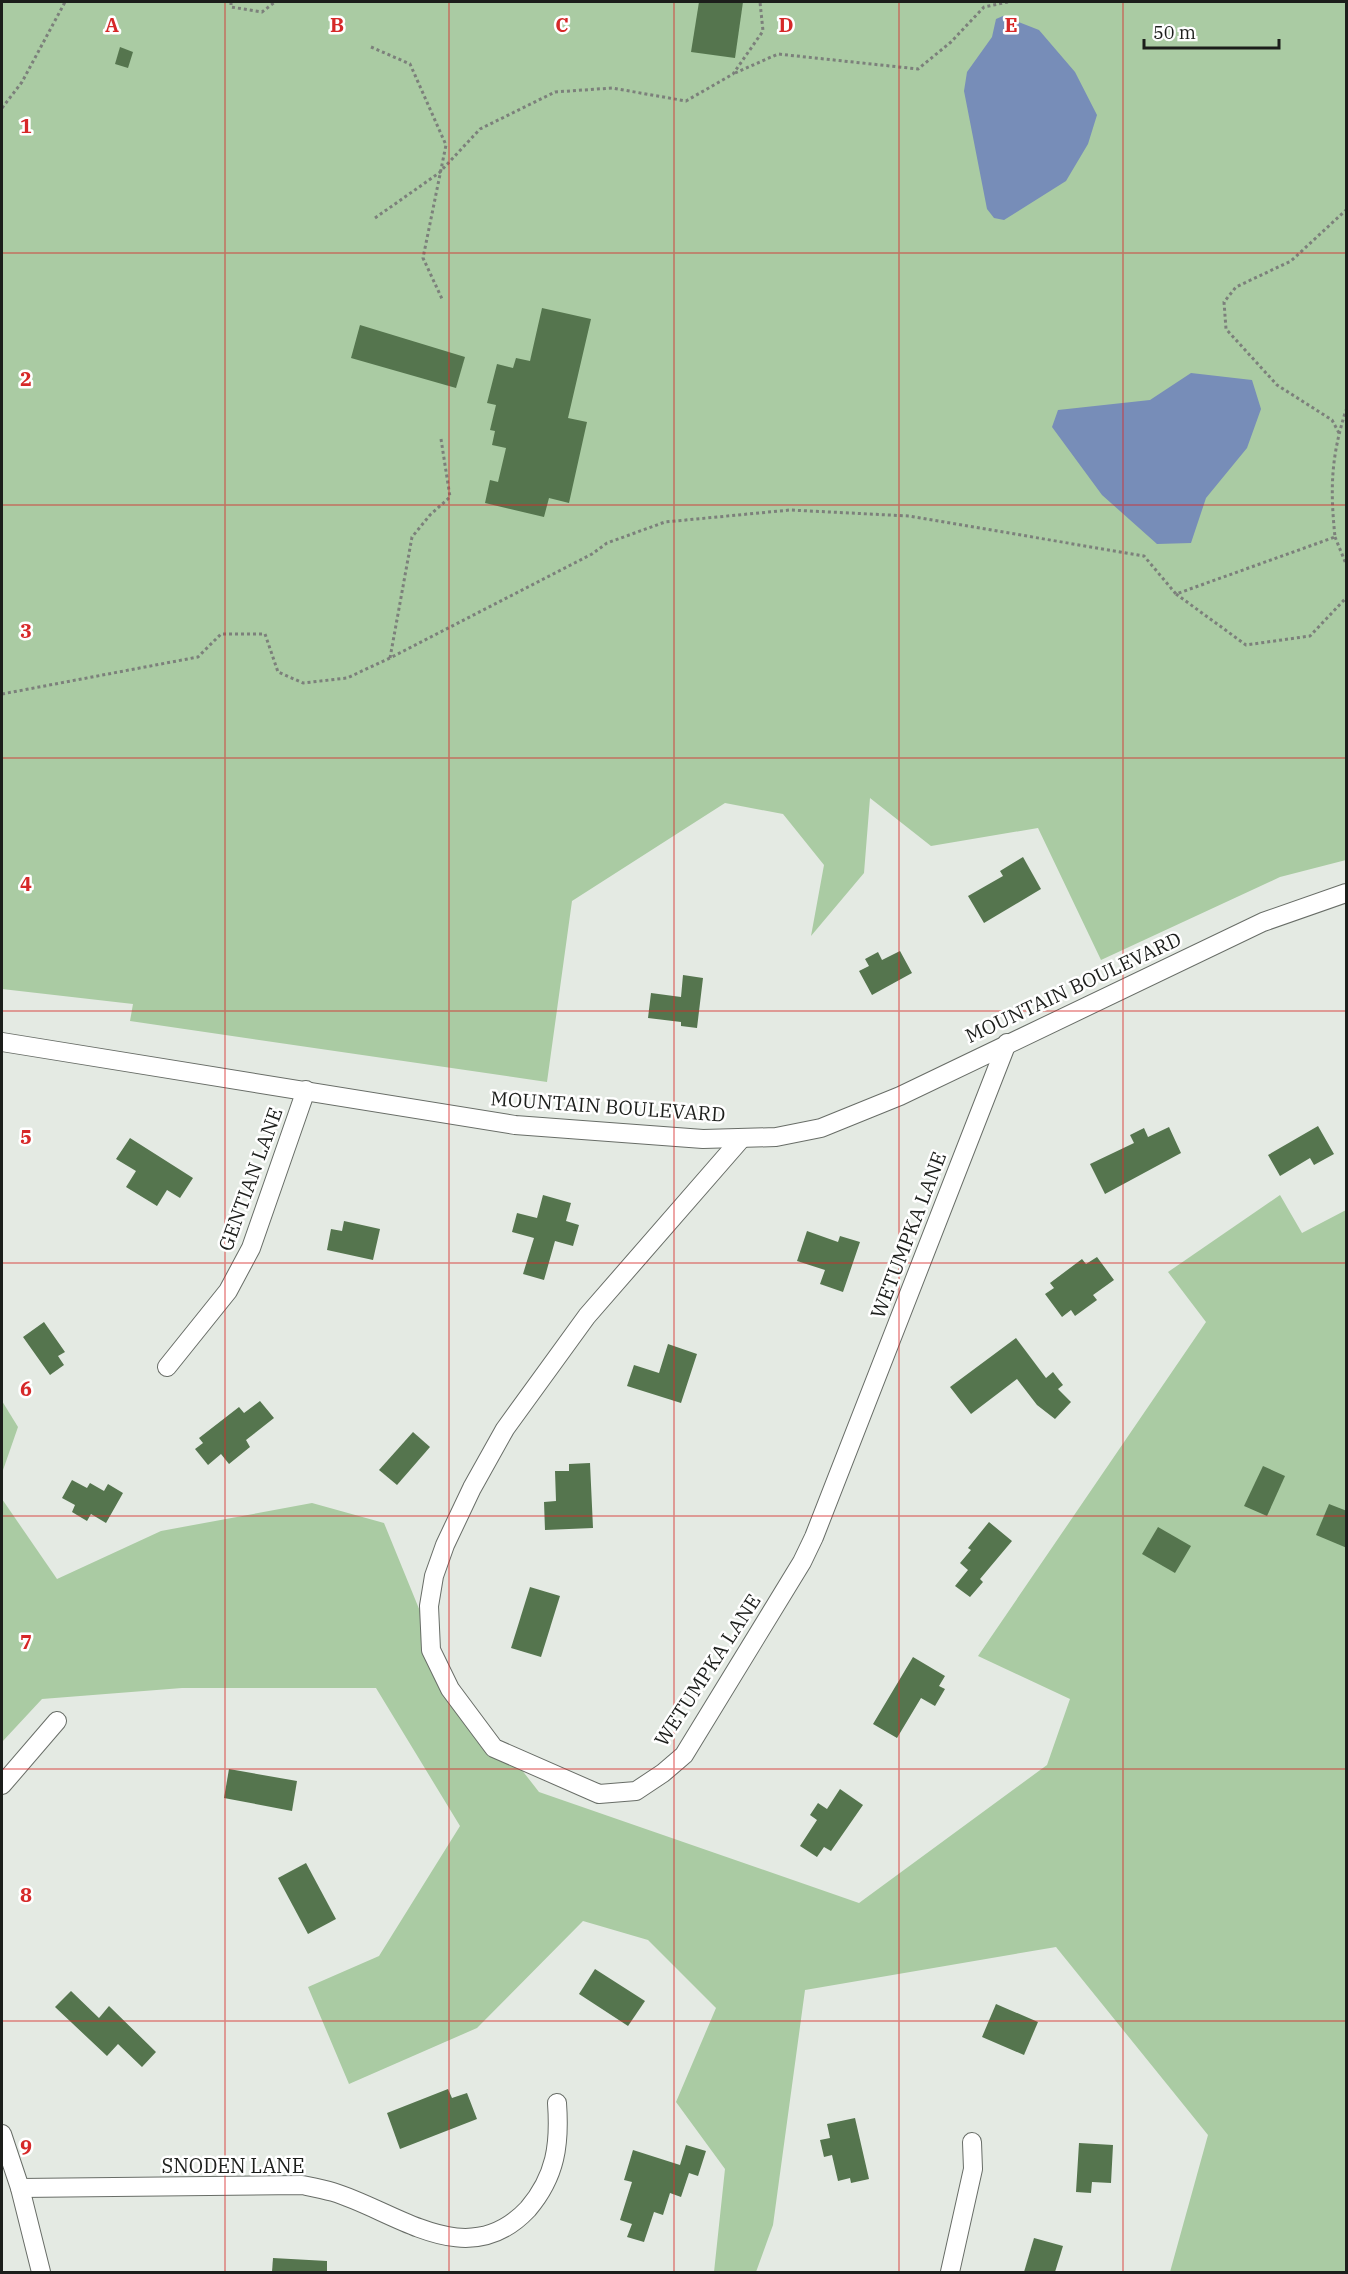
<svg xmlns="http://www.w3.org/2000/svg" width="1348" height="2274" viewBox="0 0 1348 2274" font-family="'IBM Plex Serif',serif">
<rect width="100%" height="100%" fill="#e4eae3"/>
<g fill="#aacba3">
<polygon points="2,2 1346,2 1346,860 1280,877 1101,960 1038,828 931,846 870,798 864,873 811,936 824,865 783,814 725,803 572,901 547,1082 130,1021 133,1004 2,989"/>
<polygon points="1280,1195 1302,1233 1346,1210 1346,2272 1170,2272 1208,2135 1056,1947 805,1990 773,2225 756,2272 714,2272 725,2169 676,2102 716,2008 648,1940 583,1921 477,2028 349,2084 308,1987 379,1956 460,1826 376,1688 182,1688 42,1699 2,1742 2,1499 57,1579 161,1531 312,1503 384,1523 444,1670 539,1792 859,1903 1047,1765 1070,1699 978,1656 1206,1322 1168,1272"/>
<polygon points="2,1401 18,1427 2,1473"/>
</g>
<g fill="#778db8">
<polygon points="1003,16 1039,30 1075,72 1097,115 1088,144 1066,181 1004,220 994,218 987,209 964,91 967,72 992,37 996,19"/>
<polygon points="1191,373 1252,380 1261,409 1247,448 1206,498 1191,543 1157,544 1102,495 1052,427 1058,410 1150,400"/>
</g>
<g fill="#55754e">
<polygon points="699,2 743,2 735,58 691,52"/>
<polygon points="120,47 133,52 128,68 115,64"/>
<polygon points="542,308 591,319 568,418 587,422 569,503 549,498 544,517 485,503 490,480 498,482 506,448 492,445 495,431 490,430 496,405 487,403 497,364 513,368 516,358 530,361"/>
<polygon points="360,325 465,357 456,388 351,358"/>
<polygon points="1023,857 1041,889 984,923 968,896 1003,876 1000,871"/>
<polygon points="900,951 912,973 872,995 859,971 869,966 865,959 878,952 882,960"/>
<polygon points="683,975 703,978 697,1028 681,1026 681,1022 648,1018 651,993 681,997"/>
<polygon points="1318,1126 1334,1154 1314,1165 1310,1158 1280,1176 1268,1155"/>
<polygon points="1169,1127 1181,1153 1105,1194 1090,1164 1134,1143 1130,1135 1144,1128 1148,1137"/>
<polygon points="130,1138 193,1178 180,1198 167,1190 157,1206 126,1187 136,1171 116,1159"/>
<polygon points="543,1195 571,1203 566,1221 579,1225 573,1246 555,1241 544,1280 523,1274 534,1238 512,1232 517,1213 537,1218"/>
<polygon points="344,1221 380,1229 373,1260 327,1250 331,1229 342,1231"/>
<polygon points="807,1231 838,1242 840,1236 860,1242 843,1292 820,1284 825,1270 797,1261"/>
<polygon points="1097,1257 1114,1280 1093,1295 1097,1300 1075,1316 1071,1310 1062,1317 1045,1294 1054,1288 1050,1283 1082,1259 1086,1264"/>
<polygon points="44,1322 65,1352 58,1356 64,1365 50,1375 23,1337"/>
<polygon points="1016,1338 1046,1378 1053,1372 1063,1385 1058,1389 1071,1402 1055,1419 1037,1405 1017,1379 971,1414 950,1387"/>
<polygon points="668,1344 697,1354 681,1403 627,1386 634,1365 659,1373"/>
<polygon points="260,1401 274,1418 246,1440 250,1447 229,1464 221,1454 208,1465 195,1449 203,1443 199,1438 239,1407 244,1413"/>
<polygon points="413,1432 430,1447 397,1485 379,1470"/>
<polygon points="590,1463 593,1528 545,1530 544,1502 556,1501 555,1471 569,1471 569,1464"/>
<polygon points="1263,1466 1285,1476 1267,1516 1244,1506"/>
<polygon points="72,1480 87,1488 90,1483 104,1491 108,1484 123,1493 106,1523 91,1514 87,1521 72,1512 75,1505 62,1498"/>
<polygon points="1329,1504 1347,1511 1347,1548 1316,1535"/>
<polygon points="989,1522 1012,1541 980,1579 983,1582 970,1597 955,1586 968,1570 960,1563 971,1550 968,1548"/>
<polygon points="1158,1527 1191,1546 1175,1573 1142,1554"/>
<polygon points="530,1587 560,1596 541,1657 511,1648"/>
<polygon points="913,1657 945,1676 939,1686 945,1689 935,1706 921,1698 897,1738 873,1724"/>
<polygon points="229,1769 297,1781 292,1811 224,1798"/>
<polygon points="840,1789 863,1805 831,1851 824,1847 817,1857 800,1846 817,1820 810,1815 818,1803 827,1809"/>
<polygon points="306,1863 336,1919 308,1934 278,1878"/>
<polygon points="595,1969 645,2001 628,2026 579,1994"/>
<polygon points="71,1991 99,2018 109,2006 156,2052 142,2067 118,2044 107,2056 55,2007"/>
<polygon points="996,2004 1038,2022 1024,2055 982,2037"/>
<polygon points="448,2089 452,2098 467,2093 477,2119 400,2149 387,2113"/>
<polygon points="855,2118 869,2179 851,2183 850,2178 838,2181 832,2155 824,2157 820,2140 830,2138 827,2124"/>
<polygon points="1079,2143 1113,2145 1111,2183 1092,2182 1091,2193 1076,2192"/>
<polygon points="686,2145 706,2151 698,2176 689,2173 681,2197 670,2193 663,2215 654,2212 644,2242 627,2237 632,2224 620,2220 632,2182 624,2180 633,2150 680,2165"/>
<polygon points="1034,2238 1063,2246 1055,2272 1024,2272"/>
<polygon points="273,2258 327,2261 327,2272 272,2272"/>
</g>
<g fill="none" stroke-linecap="round" stroke-linejoin="round">
<defs>
<g id="minor">
<polyline points="2,1042 515,1125 703,1139 776,1137 821,1128 900,1096 1263,922 1346,893"/>
<polyline points="742,1138 587,1316 505,1429 472,1488 445,1545 434,1576 429,1606 431,1650 450,1689 494,1748 599,1794 636,1791 663,1773 684,1755 802,1562 814,1537 1007,1043"/>
<polyline points="167,1367 228,1291 251,1248 306,1090"/>
<polyline points="2,1785 57,1721"/>
<polyline points="2,2134 20,2188 41,2272"/>
<path d="M 20,2188 L 302,2185 C 312,2187 323,2189 333,2192 C 398,2212 467,2274 528,2209 C 556,2176 560,2144 557,2103"/>
<polyline points="950,2272 973,2169 972,2142"/>
</g>
</defs>
<use href="#minor" stroke="#686d67" stroke-width="20"/>
<g stroke="#7c807b" stroke-width="3" stroke-dasharray="3 3" stroke-linecap="butt">
<polyline points="231,2 231,7 262,12 275,2"/>
<polyline points="371,47 410,64 446,145 423,258 443,301"/>
<polyline points="735,73 778,54 918,69 951,42 984,7 1008,2"/>
<polyline points="2,108 22,82 65,2"/>
<polyline points="375,218 439,173 480,129 555,92 612,88 686,101 733,74 763,31 760,2"/>
<polyline points="1339,433 1332,420 1277,385 1226,329 1224,302 1236,287 1291,261 1346,210"/>
<path d="M 441,439 L 450,497 L 430,515 L 412,537 L 390,658 L 592,554 L 607,543 L 665,522 L 790,510 L 909,516 L 1144,556 L 1176,594 L 1335,537 C 1330,488 1331,457 1346,410"/>
<polyline points="1335,537 1346,564"/>
<polyline points="1176,594 1246,645 1310,636 1346,598"/>
<polyline points="2,694 198,657 221,634 265,634 278,672 303,683 347,678 390,658"/>
</g>
<use href="#minor" stroke="#fff" stroke-width="18"/>
</g>
<path fill="none" stroke="#d62828" stroke-width="1.5" stroke-opacity="0.55" d="M 225,2 L 225,2272M 449,2 L 449,2272M 674,2 L 674,2272M 899,2 L 899,2272M 1123,2 L 1123,2272M 2,253 L 1346,253M 2,505 L 1346,505M 2,758 L 1346,758M 2,1011 L 1346,1011M 2,1263 L 1346,1263M 2,1516 L 1346,1516M 2,1769 L 1346,1769M 2,2021 L 1346,2021"/>
<g text-anchor="middle" dominant-baseline="central" stroke-width="5" stroke-linejoin="round" paint-order="stroke">
<g font-size="20" fill="#1c1e1b" stroke="#fff">
<text transform="translate(1073 987) rotate(-25)">MOUNTAIN BOULEVARD</text>
<text transform="translate(608 1106) rotate(4)">MOUNTAIN BOULEVARD</text>
<text transform="translate(250 1179) rotate(-70)">GENTIAN LANE</text>
<text transform="translate(908 1235) rotate(-69)">WETUMPKA LANE</text>
<text transform="translate(707 1670) rotate(-57)">WETUMPKA LANE</text>
<text x="233" y="2165">SNODEN LANE</text>
</g>
</g>
<g font-size="20" text-anchor="middle" font-weight="bold" fill="#d62828" stroke="#fff" stroke-width="5" stroke-linejoin="round" paint-order="stroke">
<text x="112" y="32">A</text>
<text x="337" y="32">B</text>
<text x="562" y="32">C</text>
<text x="786" y="32">D</text>
<text x="1011" y="32">E</text>
<text x="26" y="133">1</text>
<text x="26" y="386">2</text>
<text x="26" y="638">3</text>
<text x="26" y="891">4</text>
<text x="26" y="1144">5</text>
<text x="26" y="1396">6</text>
<text x="26" y="1649">7</text>
<text x="26" y="1902">8</text>
<text x="26" y="2154">9</text>
</g>
<rect width="1348" height="2274" fill="none" stroke="#1c1e1b" stroke-width="6"/>
<path d="M1144 39v9h135v-9" fill="none" stroke="#1c1e1b" stroke-width="3"/>
<text x="1153" y="39" font-size="18" fill="#1c1e1b" stroke="#ffffff" stroke-width="4.5" paint-order="stroke">50 m</text>
</svg>
